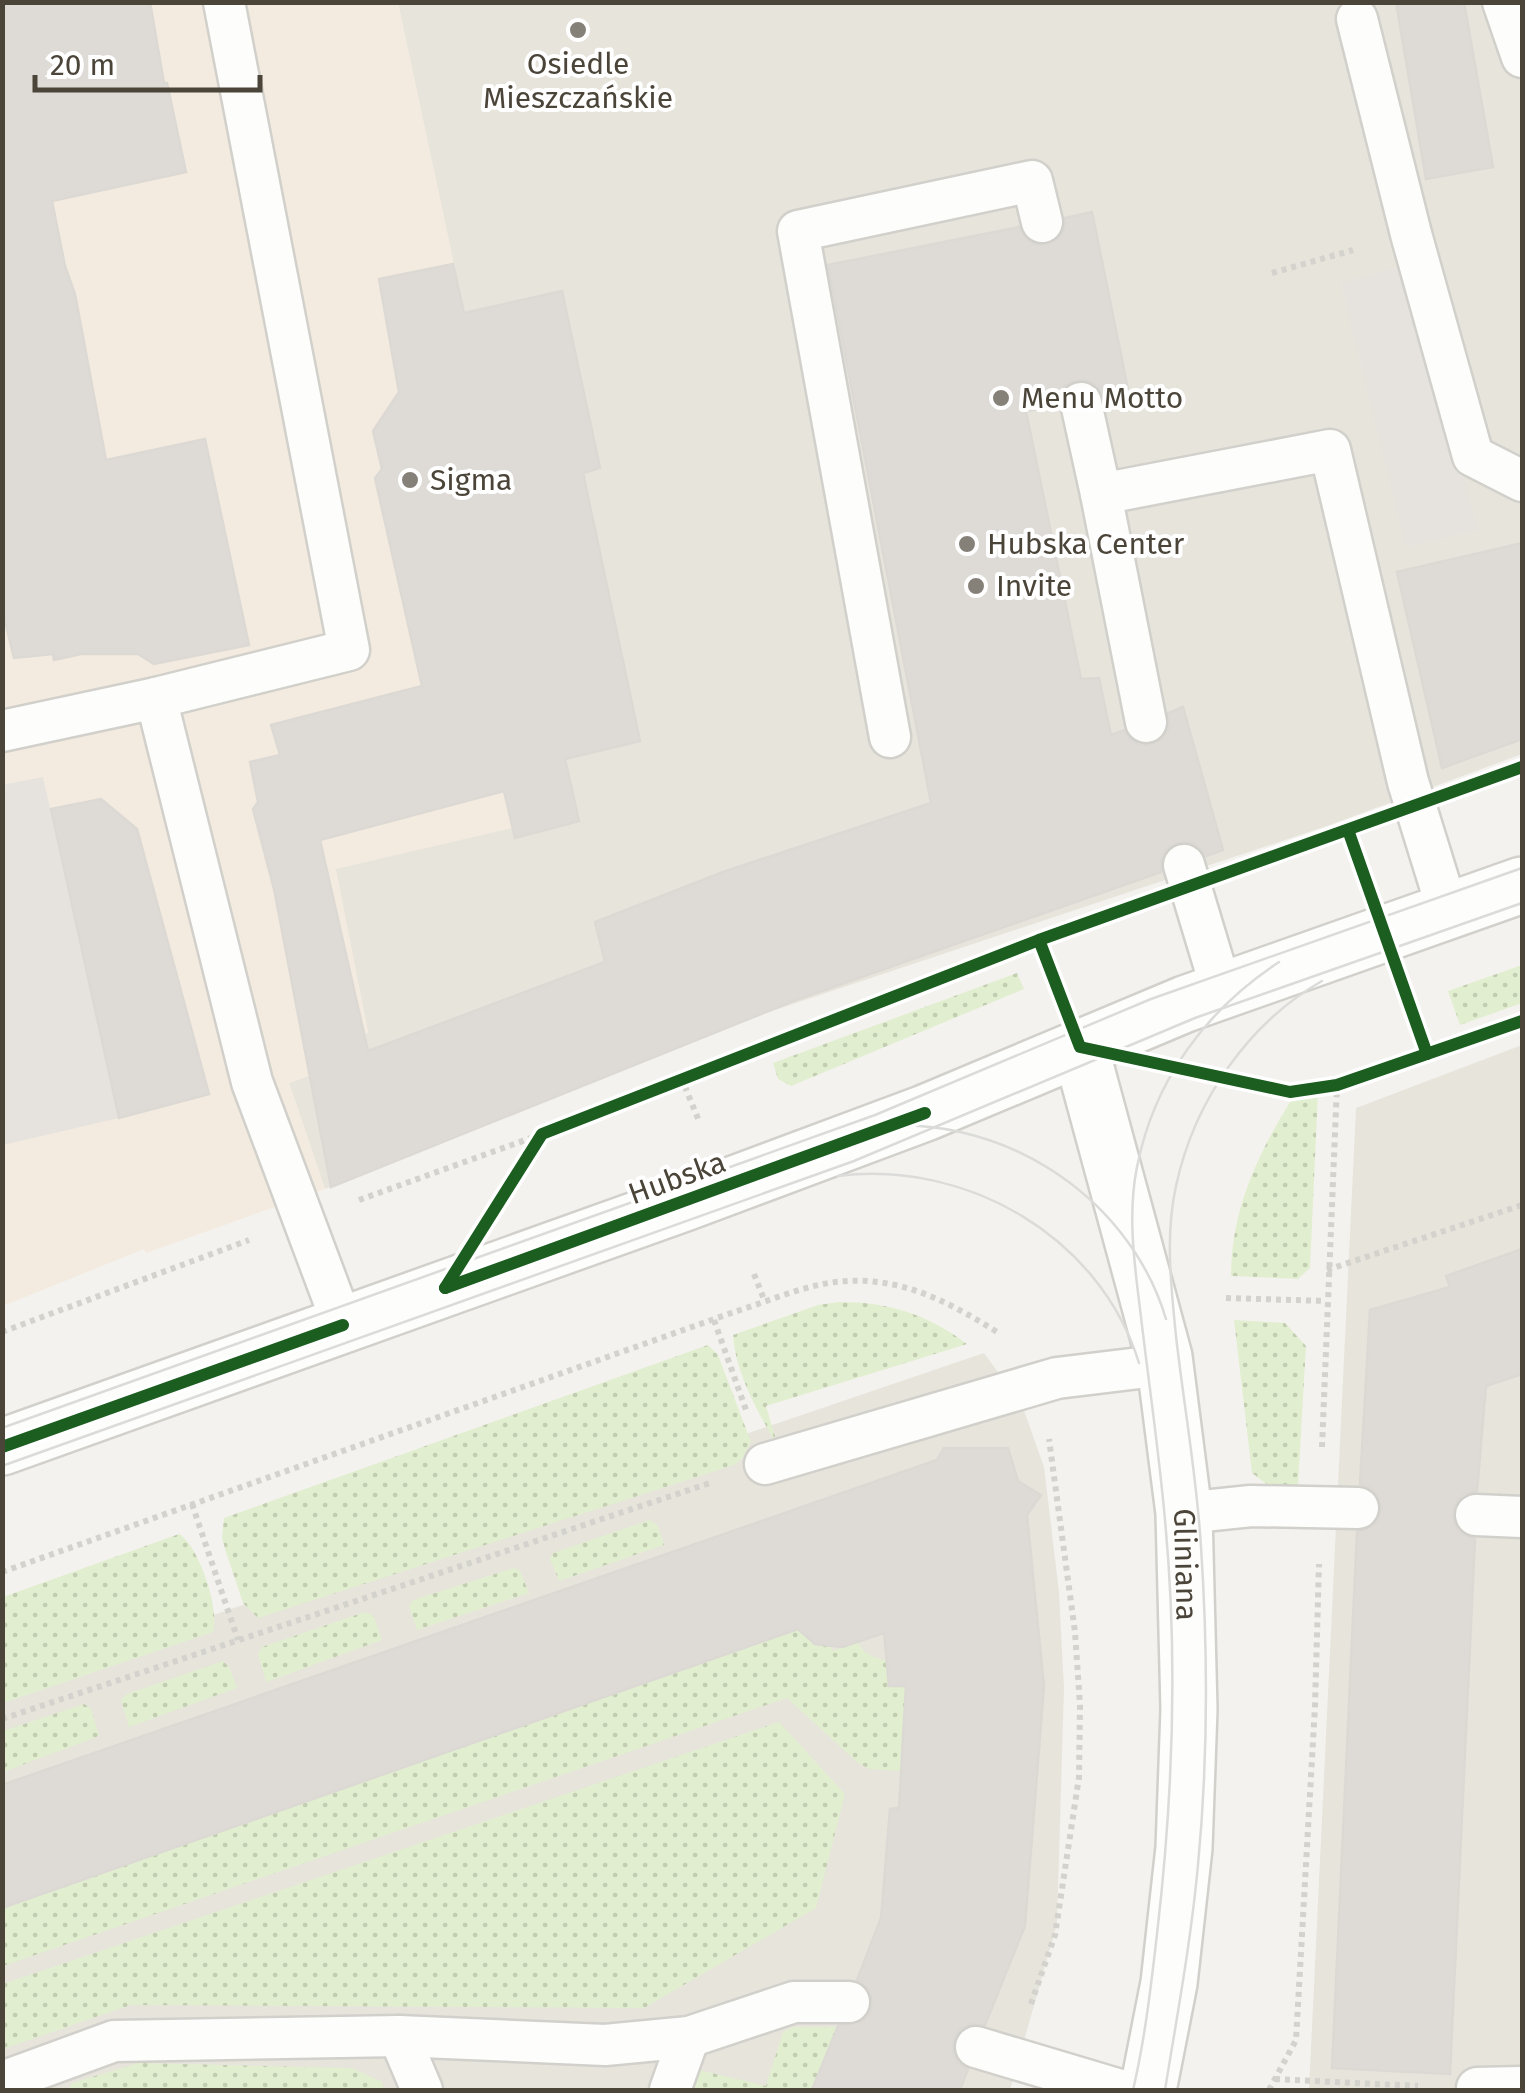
<svg xmlns="http://www.w3.org/2000/svg" width="1525" height="2093" viewBox="0 0 1525 2093" font-family="'Fira Sans',sans-serif">
<defs>
<pattern id="grass-dots" width="8" height="8" patternUnits="userSpaceOnUse" patternTransform="scale(2.5)"><rect width="8" height="8" fill="#e1eecf"/><path d="M2 2h.1M6 6h.1" fill="none" stroke="#c3cdb2" stroke-width="1.8" stroke-linecap="round"/></pattern>
</defs>
<rect width="100%" height="100%" fill="#f4f2ee"/>
<g fill="#e7e4dc">
<polygon points="398,3 1522,3 1522,754 1327,826 763,1014 325,1189 289,1083 311,1075 368,1032 335,869 571,813"/>
<polygon points="1522,1045 1522,2090 1309,2090 1356,1108"/>
<polygon points="984,1353 1022,1405 1044,1467 1059,1592 1064,1688 1057,1924 1010,2090 3,2090 2,1687"/>
</g>
<polygon fill="#f3ebdf" points="3,3 398,3 572,814 336,869 368,1032 311,1075 289,1083 325,1189 146,1253 144,1249 3,1306"/>
<g fill="url(#grass-dots)">
<polygon points="1522,965 1522,1003 1460,1025 1448,991"/>
<polygon points="1017,973 1024,989 791,1086 778,1079 773,1063"/>
<path d="M 1318,1092 L 1310,1268 L 1298,1279 L 1231,1276 C 1231,1211 1257,1156 1290,1102 Z"/>
<path d="M 839,1302 C 889,1302 927,1314 967,1344 L 766,1406 L 779,1450 C 760,1414 736,1377 733,1335 L 818,1305 Z"/>
<polygon points="1234,1320 1285,1323 1306,1346 1298,1486 1269,1486 1252,1473"/>
<polygon points="708,1345 718,1355 751,1442 741,1460 734,1465 258,1618 243,1603 226,1552 222,1538 224,1518"/>
<polygon points="650,1520 658,1526 664,1545 559,1581 550,1559 553,1553"/>
<path d="M 179,1534 C 199,1546 220,1610 213,1632 L 3,1703 L 3,1597 Z"/>
<polygon points="514,1568 520,1571 529,1593 417,1630 409,1606 413,1600"/>
<polygon points="365,1612 373,1615 382,1640 266,1682 258,1654 262,1647"/>
<path d="M 798,1629 L 815,1644 L 830,1646 L 833,1651 L 858,1642 C 862,1653 875,1659 886,1660 L 889,1686 L 906,1686 L 901,1771 L 870,1769 L 858,1763 L 787,1698 L 3,1966 L 2,1908 Z"/>
<polygon points="223,1661 229,1667 237,1688 129,1727 121,1700 127,1694"/>
<polygon points="84,1704 91,1708 99,1736 3,1772 3,1731"/>
<polygon points="779,1722 845,1794 816,1908 644,2008 131,2005 3,2049 3,1984"/>
<polygon points="793,2027 838,2027 812,2090 684,2090 689,2072 699,2070 766,2086 783,2032"/>
<polygon points="139,2063 352,2068 382,2082 384,2090 68,2090 72,2083"/>
</g>
<g fill="#e6e3df">
<polygon points="1405,266 1478,530 1406,547 1341,283"/>
<polygon points="43,777 119,1118 3,1145 2,785"/>
</g>
<g fill="#dedbd6" stroke="#dcd9d4" stroke-width="2.5">
<polygon points="2,2 150,2 164,83 167,83 186,172 52,201 65,266 75,294 106,460 205,439 249,645 154,664 138,654 81,654 54,660 53,654 14,658 2,609"/>
<polygon points="1396,2 1464,2 1493,167 1426,179"/>
<polygon points="1092,212 1129,394 1104,398 1098,386 1089,381 1077,380 1064,386 1058,406 1026,411 1081,679 1099,678 1111,735 1124,730 1129,738 1139,745 1150,745 1161,740 1169,729 1168,713 1183,707 1223,850 1206,856 1199,847 1190,842 1176,843 1166,850 1161,859 1161,872 796,1000 331,1187 274,889 253,809 258,802 250,762 280,755 271,725 422,686 375,478 382,469 373,431 399,392 379,279 453,264 464,313 562,291 600,468 583,473 640,741 565,759 579,821 515,838 504,791 320,840 368,1051 605,962 595,922 723,872 931,803 828,265 1019,227 1026,239 1036,245 1047,245 1059,238 1065,228 1065,218"/>
<polygon points="1522,543 1522,739 1442,768 1397,572"/>
<polygon points="101,799 137,829 209,1094 119,1118 51,809"/>
<polygon points="1522,1249 1522,1374 1486,1386 1477,1491 1464,1494 1456,1503 1452,1513 1456,1527 1464,1535 1475,1539 1450,2074 1332,2068 1357,1532 1370,1528 1378,1521 1382,1509 1378,1496 1371,1488 1360,1484 1370,1310 1450,1287 1446,1276"/>
<polygon points="944,1448 1008,1448 1018,1481 1041,1495 1027,1515 1044,1686 1025,1926 985,2025 970,2024 960,2029 954,2039 953,2053 958,2063 968,2069 960,2090 812,2090 838,2026 862,2022 870,2013 873,2003 869,1989 857,1980 881,1918 890,1809 899,1808 906,1686 889,1686 884,1633 842,1647 815,1644 798,1629 2,1908 2,1785 937,1460"/>
</g>
<g fill="none" stroke-linecap="round" stroke-linejoin="round">
<defs>
<g id="service">
<polyline points="1503,2 1522,57"/>
<polyline points="1357,19 1411,234 1473,456 1522,481"/>
<polyline points="1081,403 1101,494"/>
<polyline points="156,698 252,1082 343,1325"/>
<polyline points="1146,722 1101,494 1330,450 1408,782 1448,911"/>
<polyline points="2,731 156,698 349,650 224,2"/>
<polyline points="890,737 798,231 1032,181 1042,222"/>
<polyline points="1184,865 1222,991"/>
<polyline points="765,1464 1057,1378 1164,1365"/>
<polyline points="1184,1513 1251,1506 1358,1508"/>
<polyline points="1476,1515 1522,1517"/>
<polyline points="399,2036 422,2090"/>
<polyline points="976,2047 1120,2090"/>
<polyline points="2,2082 114,2041 399,2036 605,2045 689,2037 794,2002 849,2002"/>
<polyline points="1477,2088 1522,2087"/>
<polyline points="670,2090 689,2037"/>
</g>
<g id="minor">
<path id="s1" d="M 1080,1047 L 1164,1357 L 1184,1513 L 1189,1709 L 1184,1848 L 1169,1983 L 1148,2090"/>
</g>
<polyline id="tertiary" points="2,1447 684,1203 925,1113 1185,1004 1522,885"/>
</defs>
<use href="#service" stroke="#d2d0cb" stroke-width="45"/>
<use href="#minor" stroke="#d2d0cb" stroke-width="60"/>
<use href="#tertiary" stroke="#d2d0cb" stroke-width="60"/>
<g stroke="#d3d2cc" stroke-width="6" stroke-dasharray="5 5" stroke-linecap="butt">
<polyline points="1272,273 1353,250"/>
<polyline points="681,1077 699,1121"/>
<polyline points="359,1200 542,1134"/>
<polyline points="1327,1270 1522,1205"/>
<polyline points="754,1274 765,1302"/>
<polyline points="1226,1298 1326,1301"/>
<polyline points="714,1320 746,1410"/>
<polyline points="2,1332 249,1240"/>
<polyline points="1322,1447 1337,1085"/>
<polyline points="192,1504 238,1640"/>
<path d="M 2,1572 L 734,1312 C 763,1303 793,1290 823,1284 C 889,1271 943,1298 997,1332"/>
<polyline points="2,1719 713,1482"/>
<polyline points="1031,2004 1055,1935 1079,1777 1080,1705 1075,1632 1049,1439"/>
<polyline points="1275,2079 1418,2086"/>
<polyline points="1269,2090 1296,2040 1315,1706 1319,1564"/>
</g>
<use href="#service" stroke="#fdfdfc" stroke-width="40"/>
<use href="#minor" stroke="#fdfdfc" stroke-width="55"/>
<use href="#tertiary" stroke="#fdfdfc" stroke-width="55"/>
<g stroke="#dbdbda" stroke-width="2.5">
<path d="M 863,1128 C 994,1109 1128,1192 1166,1319"/>
<path d="M 838,1176 C 966,1160 1100,1236 1139,1363"/>
<polyline points="2,1428 875,1115 1151,999 1522,868"/>
<polyline points="2,1466 854,1161 1195,1018 1522,903"/>
<path d="M 1133,2090 C 1145,2039 1151,1986 1157,1934 C 1173,1797 1178,1657 1165,1520 C 1159,1452 1149,1385 1141,1317 C 1135,1268 1127,1216 1137,1167 C 1154,1080 1206,1010 1279,962"/>
<path d="M 1165,2090 C 1177,2016 1191,1941 1198,1865 C 1208,1760 1208,1652 1201,1547 C 1197,1477 1184,1407 1176,1336 C 1171,1286 1165,1236 1176,1186 C 1194,1102 1247,1024 1322,981"/>
</g>
<defs>
<g id="cycleway">
<polyline points="1348,830 1427,1054"/>
<polyline points="1039,940 1080,1047 1290,1092 1337,1085 1522,1021"/>
<polyline points="445,1288 542,1134 1039,940 1522,767"/>
<polyline points="445,1288 925,1113"/>
<polyline points="2,1447 343,1325"/>
</g>
</defs>
<use href="#cycleway" stroke="#fff" stroke-width="19"/>
<use href="#cycleway" stroke="#1b5e20" stroke-width="12"/>
</g>
<g fill="#868178" stroke="#fff" stroke-width="4">
<circle cx="578" cy="30" r="10"/>
<circle cx="1001" cy="398" r="10"/>
<circle cx="410" cy="480" r="10"/>
<circle cx="967" cy="544" r="10"/>
<circle cx="976" cy="586" r="10"/>
</g>
<g text-anchor="middle" dominant-baseline="central" stroke-width="8" stroke-linejoin="round" paint-order="stroke">
<g font-size="30" fill="#4b4439" stroke="#fff" text-anchor="start">
<text x="578" y="64" text-anchor="middle">Osiedle<tspan x="578" dy="34">Mieszczańskie</tspan></text>
<text x="1021" y="398">Menu Motto</text>
<text x="430" y="480">Sigma</text>
<text x="987" y="544">Hubska Center</text>
<text x="996" y="586">Invite</text>
</g>
<g font-size="30" fill="#4b4439" stroke="#fff">
<text transform="translate(677 1178) rotate(-20)">Hubska</text>
<text stroke="none"><textPath href="#s1" startOffset="530">Gliniana</textPath></text>
</g>
</g>
<rect width="1525" height="2093" fill="none" stroke="#4b4439" stroke-width="10"/>
<path d="M35 75v15h225v-15" fill="none" stroke="#4b4439" stroke-width="5"/>
<text x="50" y="75" font-size="30" fill="#4b4439" stroke="#ffffff" stroke-width="8" paint-order="stroke">20 m</text>
</svg>
